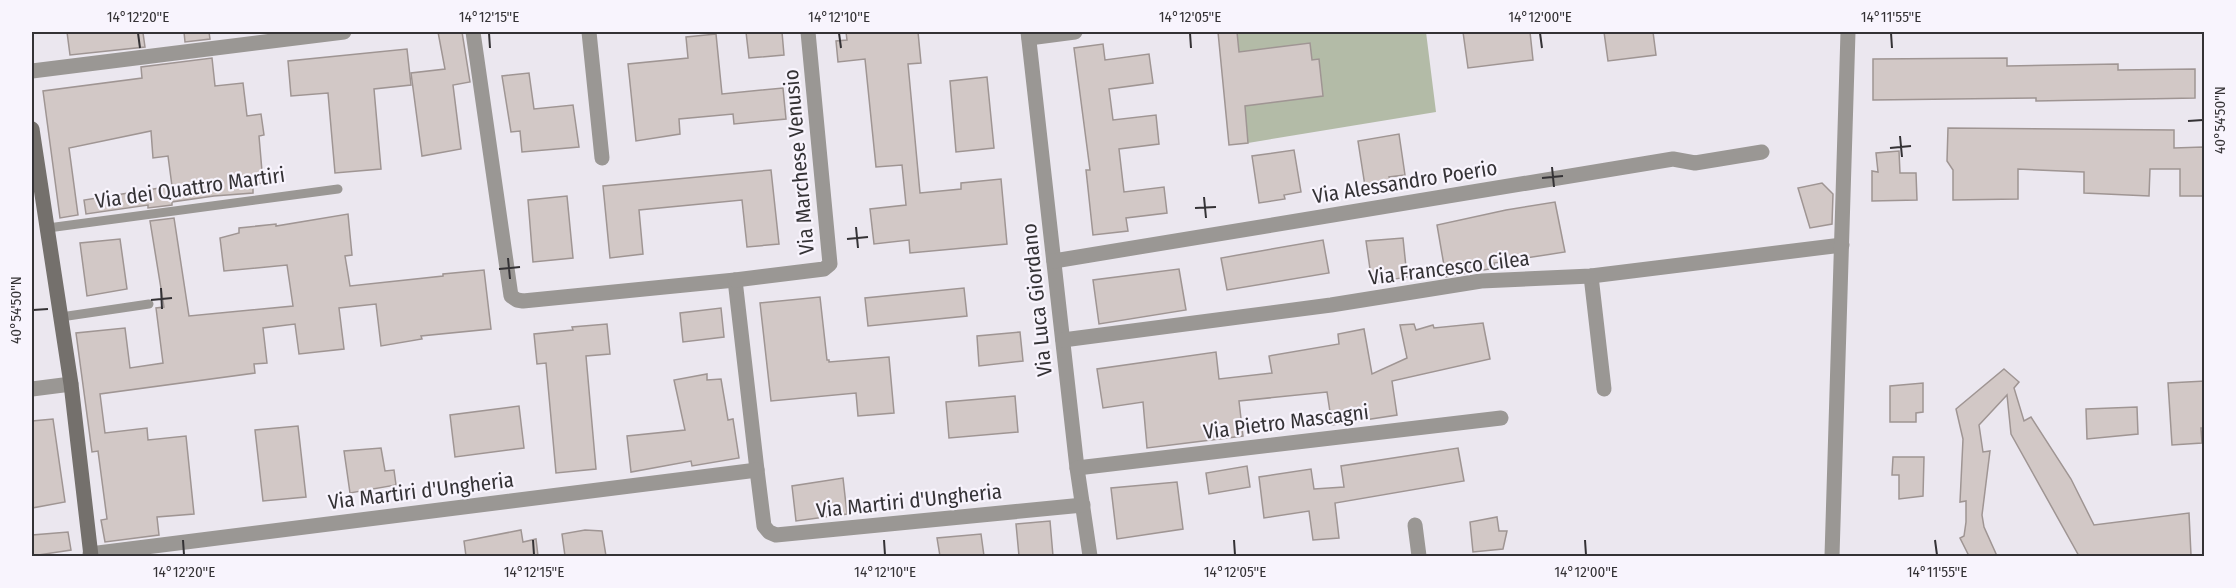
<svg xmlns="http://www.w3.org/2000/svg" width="2236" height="588" viewBox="0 0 2236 588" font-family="'Fira Sans Condensed',sans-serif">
<rect width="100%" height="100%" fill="#ebe7ef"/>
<polygon fill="#b3bba7" points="1237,32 1426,32 1436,112 1248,143"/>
<g fill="#d2c8c6" stroke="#9f9593" stroke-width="1.5">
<polygon points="67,32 143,33 145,47 70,55"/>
<polygon points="184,32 209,32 210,39 185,42"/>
<polygon points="438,32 462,32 470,82 453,85 461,149 422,156 411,73 445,69"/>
<polygon points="746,32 782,32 784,55 749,58"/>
<polygon points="846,32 918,32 921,63 908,64 920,193 961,189 961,183 1001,179 1007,244 910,253 909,240 874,244 870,209 906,205 902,165 876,167 865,59 838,62 836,41 847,40"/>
<polygon points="1218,32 1237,32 1239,52 1310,43 1312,60 1319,59 1323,96 1245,106 1248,143 1229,145"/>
<polygon points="1463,32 1530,32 1533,60 1468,68"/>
<polygon points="1604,32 1653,32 1656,55 1608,61"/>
<polygon points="716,34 722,94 783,88 786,119 734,124 733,114 679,119 680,134 636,141 628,64 688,58 686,37"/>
<polygon points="1103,44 1105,60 1149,54 1153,83 1109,89 1113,120 1156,115 1159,144 1119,149 1124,192 1164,187 1167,213 1126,218 1128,231 1093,235 1086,170 1090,170 1074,48"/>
<polygon points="407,49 411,85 374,89 381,169 335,173 328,93 291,96 288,61"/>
<polygon points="212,58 215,86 243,83 247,116 261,114 264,135 259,136 263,183 253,184 253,193 214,196 172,202 172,205 148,208 148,205 86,214 84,200 172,186 168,156 153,158 151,131 69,148 78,215 60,218 43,91 142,78 141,67"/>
<polygon points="2007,58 2007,66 2118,64 2118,70 2195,69 2195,98 2036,101 2036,98 1873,100 1873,59"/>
<polygon points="529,73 534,109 573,105 579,147 522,152 520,131 511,132 502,76"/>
<polygon points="987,77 994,148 956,152 950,81"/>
<polygon points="1948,128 2174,130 2174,148 2203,147 2205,196 2180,196 2180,169 2150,169 2149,196 2084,193 2084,172 2018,169 2018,199 1953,200 1953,170 1947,161"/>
<polygon points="1399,134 1405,175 1389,177 1390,182 1365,186 1358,141"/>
<polygon points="1294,150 1301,192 1284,195 1285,199 1259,203 1252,156"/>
<polygon points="1899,151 1900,173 1916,173 1917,200 1872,201 1872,171 1878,172 1876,153"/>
<polygon points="771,170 779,244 747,247 742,200 639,210 643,254 610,258 603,186"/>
<polygon points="1822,183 1833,194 1832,224 1810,228 1798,188"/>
<polygon points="567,196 573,258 533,262 528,200"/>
<polygon points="1555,202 1565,252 1494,263 1495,268 1446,277 1437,225 1506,210"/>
<polygon points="348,214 352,255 345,256 350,286 443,276 443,274 484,270 491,329 421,336 422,339 381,346 376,304 339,308 344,349 299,354 295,324 263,328 267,363 254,364 255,373 100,394 105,433 147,428 148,440 186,436 194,514 157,517 159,535 105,542 101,520 107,519 98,451 92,452 76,333 125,328 130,368 163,363 156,308 164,307 150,221 174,218 189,316 293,306 287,265 224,271 220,238 239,233 239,228 276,224 276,226"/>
<polygon points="1403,238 1407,277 1372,283 1366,241"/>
<polygon points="120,239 127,289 87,296 80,243"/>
<polygon points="1323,240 1329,273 1227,290 1221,258"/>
<polygon points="1179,269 1186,310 1099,324 1093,280"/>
<polygon points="964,288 967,316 868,326 865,298"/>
<polygon points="820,297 827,360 829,360 829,362 889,357 894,413 858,416 856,393 771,401 760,303"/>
<polygon points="721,308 724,337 683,342 680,313"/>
<polygon points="1483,323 1490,359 1392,381 1397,415 1332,425 1327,392 1239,401 1243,436 1147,448 1143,402 1103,408 1097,369 1216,352 1219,379 1272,373 1269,356 1339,344 1338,334 1364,329 1372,374 1407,358 1400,325 1414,324 1416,330 1433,325 1434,328"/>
<polygon points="607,324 610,354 586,356 596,469 556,473 546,363 537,364 534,334 573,330 572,327"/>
<polygon points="1020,332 1023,361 979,366 977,336"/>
<polygon points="2004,369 2019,382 2014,388 2024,421 2031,417 2071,479 2094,525 2189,513 2191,555 2079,556 2011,434 2007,395 1979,425 1983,452 1990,451 1982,515 1984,527 1997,556 1969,556 1960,538 1964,536 1966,522 1966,501 1960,502 1963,439 1956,409"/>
<polygon points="707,374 707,380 721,379 728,420 733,419 739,458 692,466 691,461 631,472 627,436 685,430 674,380"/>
<polygon points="2205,381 2205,428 2201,428 2202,443 2172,445 2168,383"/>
<polygon points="1923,383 1923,412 1916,413 1916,422 1890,422 1890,386"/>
<polygon points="1015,396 1018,432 949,438 946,402"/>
<polygon points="519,406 524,448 455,457 450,415"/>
<polygon points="2137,407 2138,434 2087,439 2086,409"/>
<polygon points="53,419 65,502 32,508 32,421"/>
<polygon points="298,426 306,497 263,501 255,430"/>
<polygon points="381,448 385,471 394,470 396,485 350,493 344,451"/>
<polygon points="1458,448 1464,481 1335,503 1339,538 1313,540 1309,511 1264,518 1259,477 1311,469 1314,489 1344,487 1341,466"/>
<polygon points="1893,457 1924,457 1923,496 1899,499 1899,475 1892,475"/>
<polygon points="1247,466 1250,487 1209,494 1206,473"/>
<polygon points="843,478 847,514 796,521 792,486"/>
<polygon points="1177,482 1183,529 1117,539 1111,488"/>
<polygon points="1497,517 1499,531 1507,531 1503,549 1473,552 1470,522"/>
<polygon points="1050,521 1053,556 1019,556 1016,524"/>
<polygon points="521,530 523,542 536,539 538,556 466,556 464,541"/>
<polygon points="585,530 602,531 606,556 565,556 562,534"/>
<polygon points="68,532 71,550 32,556 32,535"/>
<polygon points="981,534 984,556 940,556 937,538"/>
</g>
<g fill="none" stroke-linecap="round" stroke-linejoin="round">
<g stroke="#9a9794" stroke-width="9">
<polyline points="48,228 338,189"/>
<polyline points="61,317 149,304"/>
</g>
<g stroke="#9a9794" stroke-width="15">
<polyline points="473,32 511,296 517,300 523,301 735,280 757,470"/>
<polyline points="589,32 602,158"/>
<polyline points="1028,32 1077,468 1090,556"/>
<polyline points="1029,38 1075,32"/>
<polyline points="32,71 344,32"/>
<polyline points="1054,261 1673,159 1695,163 1762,152"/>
<polyline points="1591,276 1604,389"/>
<polyline points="735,280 824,269 830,264 808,32"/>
<polyline points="1063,340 1331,305 1481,281 1591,276 1842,245"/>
<polyline points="32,389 71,384"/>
<polyline points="1077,468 1501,418"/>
<polyline points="1415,525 1419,556"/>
<polyline points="90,554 757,470 764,526 769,532 776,535 1083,505"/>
<polyline points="1832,556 1848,32"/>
</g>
<polyline stroke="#74706c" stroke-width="15" points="32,129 71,384 91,556"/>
</g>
<path fill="none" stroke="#343235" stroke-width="2" d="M 138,33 L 140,48M 489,33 L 490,48M 839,33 L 841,48M 1190,33 L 1191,48M 1540,33 L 1542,48M 1891,33 L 1892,48M 2188,121 L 2203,120M 1900,136 L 1902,157M 1890,148 L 1911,146M 1552,167 L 1554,187M 1542,178 L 1563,176M 1204,197 L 1206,218M 1195,208 L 1216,207M 856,227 L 858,248M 847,239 L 868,237M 508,258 L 510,279M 499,269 L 520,267M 161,288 L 162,309M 151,300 L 172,298M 33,310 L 48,309M 183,540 L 184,555M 533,540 L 534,555M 884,540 L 885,555M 1234,540 L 1235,555M 1585,540 L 1586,555M 1935,540 L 1937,555"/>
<g text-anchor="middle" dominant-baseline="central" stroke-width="4.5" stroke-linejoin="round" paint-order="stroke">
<g font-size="21" fill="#343235" stroke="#f8f4fd">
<text transform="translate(799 162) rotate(-95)">Via Marchese Venusio</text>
<text transform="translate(1405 182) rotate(-9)">Via Alessandro Poerio</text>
<text transform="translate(190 188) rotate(-8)">Via dei Quattro Martiri</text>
<text transform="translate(1449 268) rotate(-7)">Via Francesco Cilea</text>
<text transform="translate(1037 300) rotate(-96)">Via Luca Giordano</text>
<text transform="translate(1286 422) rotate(-7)">Via Pietro Mascagni</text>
<text transform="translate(421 491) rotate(-7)">Via Martiri d'Ungheria</text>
<text transform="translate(909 501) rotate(-6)">Via Martiri d'Ungheria</text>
</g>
</g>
<rect width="2236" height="588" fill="none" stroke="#f8f4fd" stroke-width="66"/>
<rect x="33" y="33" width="2170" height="522" fill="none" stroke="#343235" stroke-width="2"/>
<g font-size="15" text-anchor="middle" fill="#343235">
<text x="138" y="22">14°12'20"E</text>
<text x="489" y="22">14°12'15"E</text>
<text x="839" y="22">14°12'10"E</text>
<text x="1190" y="22">14°12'05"E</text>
<text x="1540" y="22">14°12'00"E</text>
<text x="1891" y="22">14°11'55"E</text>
<text transform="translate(2220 120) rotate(-90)" y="5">40°54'50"N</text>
<text transform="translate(16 310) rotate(-90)" y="5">40°54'50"N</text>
<text x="184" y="577">14°12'20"E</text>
<text x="534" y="577">14°12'15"E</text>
<text x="885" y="577">14°12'10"E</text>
<text x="1235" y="577">14°12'05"E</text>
<text x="1586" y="577">14°12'00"E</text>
<text x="1937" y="577">14°11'55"E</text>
</g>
</svg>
